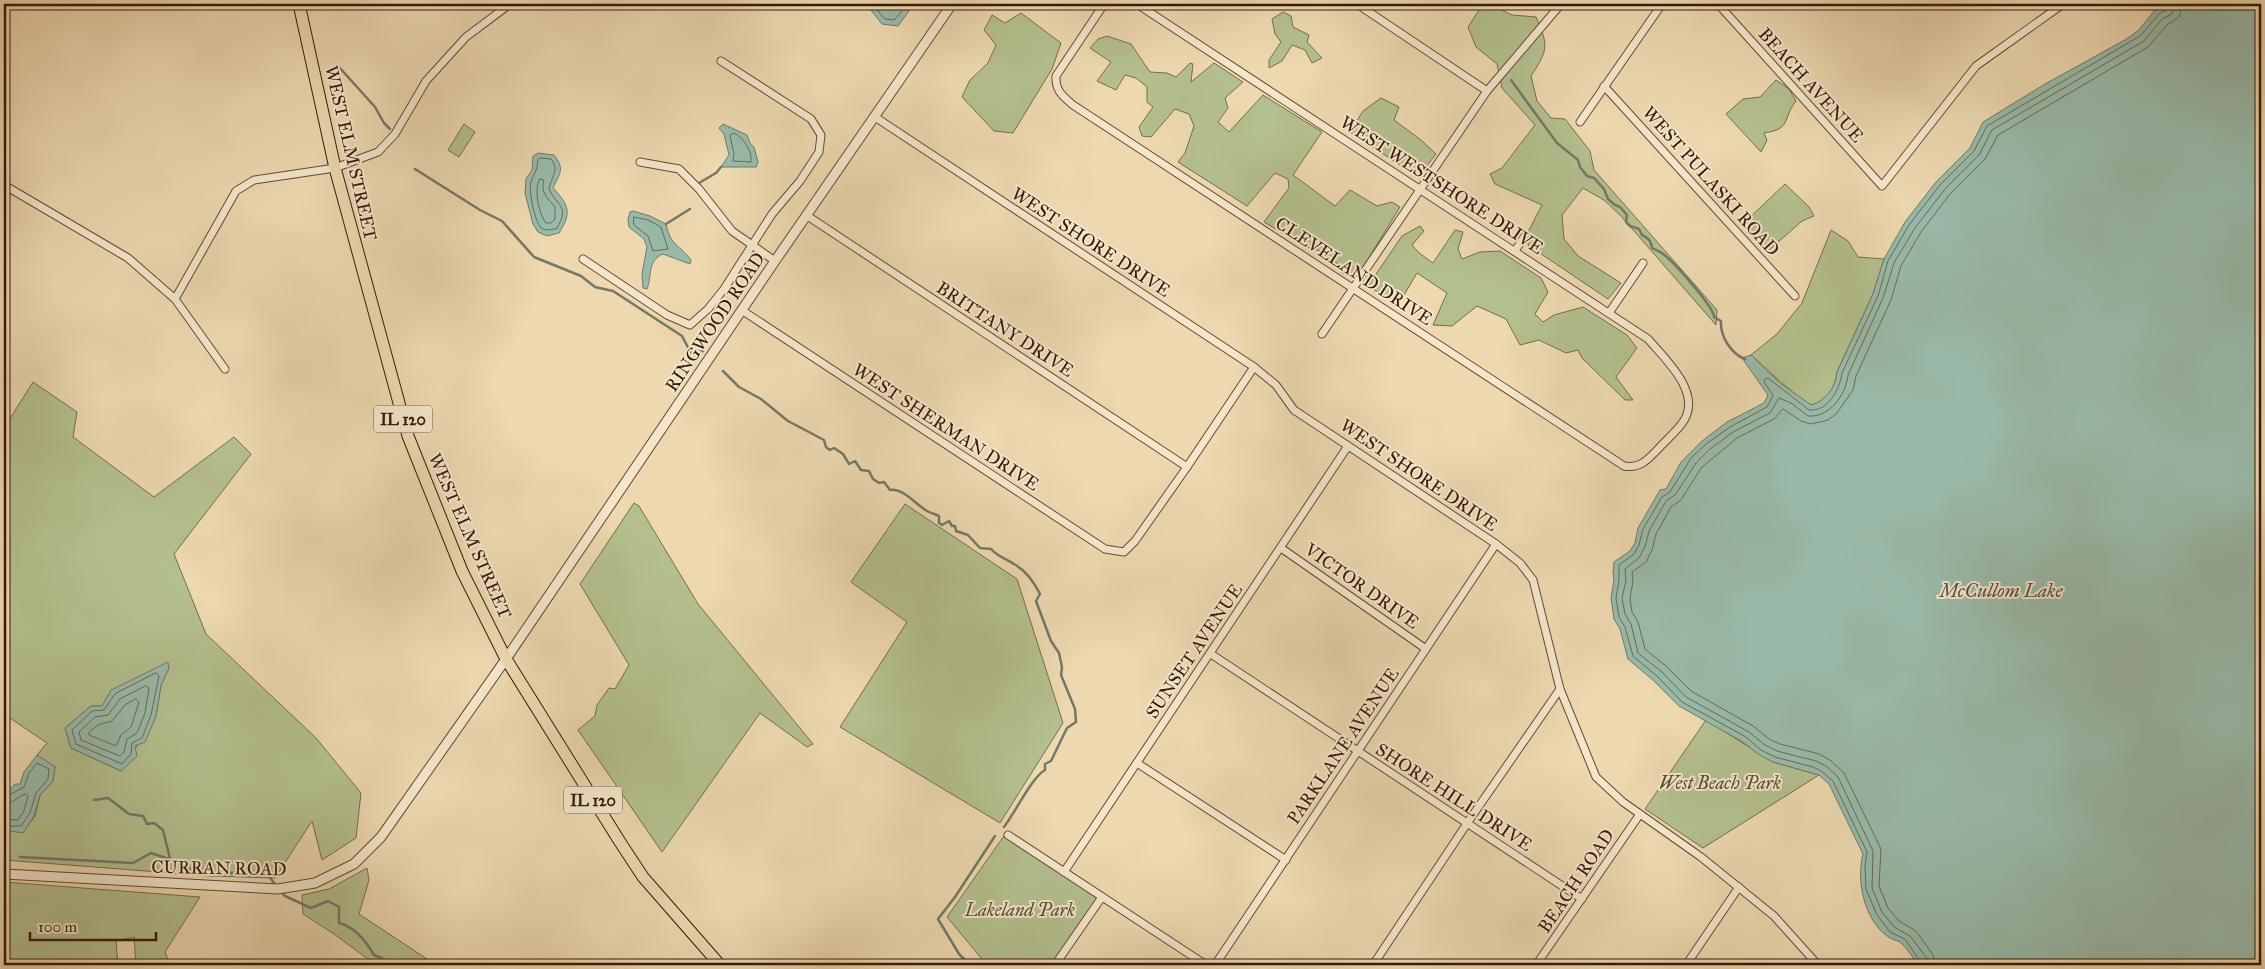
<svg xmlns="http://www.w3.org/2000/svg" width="2265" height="969" viewBox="0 0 2265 969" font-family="'IM FELL Great Primer',serif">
<rect width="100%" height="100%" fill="#edd8af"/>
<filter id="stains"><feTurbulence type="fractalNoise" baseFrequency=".004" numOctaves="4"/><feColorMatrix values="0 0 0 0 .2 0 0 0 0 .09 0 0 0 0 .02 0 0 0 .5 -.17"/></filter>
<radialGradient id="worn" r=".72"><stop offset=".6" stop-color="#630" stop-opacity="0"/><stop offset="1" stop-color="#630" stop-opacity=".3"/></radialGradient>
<g fill="#b4bf8e" stroke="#766c4c" fill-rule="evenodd">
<path d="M 1483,4 L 1489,4 L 1512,15 L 1536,17 C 1549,46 1548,50 1531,76 L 1537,101 L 1551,118 L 1565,119 L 1590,151 L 1594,170 L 1717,310 L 1716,325 L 1621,216 L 1604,200 L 1583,188 L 1562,215 L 1564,239 L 1578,256 L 1621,283 L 1608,299 L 1528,245 L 1529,230 L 1542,205 L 1495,184 L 1490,174 L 1502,168 L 1535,125 L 1502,88 L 1497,64 L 1476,47 L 1468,27 Z"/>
<polygon points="1283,12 1291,16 1293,27 1309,35 1307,42 1322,58 1312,63 1305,50 1292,45 1282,61 1269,68 1269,60 1281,42 1275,34 1272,19"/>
<polygon points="1021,13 1061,43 1052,69 1013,133 994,131 962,97 970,80 988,63 996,45 984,30 992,15 1005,23"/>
<polygon points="1107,36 1131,44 1150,72 1167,73 1176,77 1190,63 1193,64 1191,82 1214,63 1243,82 1225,98 1228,108 1218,122 1229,132 1263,95 1322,132 1293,175 1335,206 1350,190 1377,206 1392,202 1400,207 1359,274 1352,278 1342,273 1339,265 1320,251 1306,247 1264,222 1289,188 1288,179 1275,173 1247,206 1178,162 1185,153 1194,126 1189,114 1175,109 1151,137 1142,136 1139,127 1153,107 1147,102 1147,87 1136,78 1125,75 1116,90 1097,81 1111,62 1090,48 1098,39"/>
<path d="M 1776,80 L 1789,89 L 1796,101 C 1782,119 1792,129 1764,133 L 1767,140 L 1761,152 L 1726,114 L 1743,99 L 1760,97 Z"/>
<polygon points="1381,98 1399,107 1394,120 1421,140 1436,154 1418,177 1350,132 1363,111"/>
<polygon points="464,124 475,132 459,157 448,150"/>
<polygon points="1785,184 1809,207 1814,216 1802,221 1768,251 1743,224"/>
<polygon points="1420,226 1424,231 1412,245 1419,253 1433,263 1455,230 1463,232 1458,249 1462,259 1480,252 1500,251 1541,278 1548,292 1535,314 1543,322 1554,315 1583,307 1627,335 1637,348 1616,377 1633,400 1625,400 1582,358 1578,350 1566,353 1539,340 1520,345 1506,319 1477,306 1452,326 1433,325 1447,293 1417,273 1398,305 1368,286 1402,236"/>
<path d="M 1831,230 L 1848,241 L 1858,257 L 1884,259 L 1873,294 L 1837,372 C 1836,388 1826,401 1811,405 C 1789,391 1771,373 1751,355 L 1777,334 L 1802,303 Z"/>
<path d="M 33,382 L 77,412 L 73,437 L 154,497 L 234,437 L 251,454 L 174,554 L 206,634 L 316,738 L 361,793 L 356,838 L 322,860 L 312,821 L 275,878 L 210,876 L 4,860 L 4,830 L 23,832 L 35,816 L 40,795 L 53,781 L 55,767 L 37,755 L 47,743 L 4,714 L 4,428 ZM 169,668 L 161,685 L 156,716 L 121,771 L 71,748 L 65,728 L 91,706 L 102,706 Z"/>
<polygon points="634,503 639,506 698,604 813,744 807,747 760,713 662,852 578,730 595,716 597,705 609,688 615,689 629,665 580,584"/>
<polygon points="905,504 1017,579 1063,723 1000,823 840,727 907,622 851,582"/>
<polygon points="1706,720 1773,762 1819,775 1703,848 1645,809"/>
<polygon points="1006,833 1102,897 1055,965 987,965 947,917"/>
<polygon points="367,868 369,880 359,914 436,965 376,965 334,934 303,914 302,895 329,889"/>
<polygon points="4,882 200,897 165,952 170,965 136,965 134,937 116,941 118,965 4,965"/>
</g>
<g fill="#99baa9" stroke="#727969">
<polygon points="866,4 914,4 898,26 882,24"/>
<path d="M 2168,4 L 2261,4 L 2261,965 L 1918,965 C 1913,958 1908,949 1901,943 C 1898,940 1891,940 1887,936 C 1864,919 1856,880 1863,854 L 1829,784 L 1819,775 L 1773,762 L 1758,754 L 1743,742 L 1679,706 L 1654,681 L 1628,659 L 1620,629 L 1614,619 L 1611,598 L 1614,580 L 1613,572 L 1614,562 L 1630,551 L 1635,543 L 1638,528 L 1660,490 L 1666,489 L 1681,462 L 1702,441 L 1727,422 L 1764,403 L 1768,395 L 1742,358 L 1751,355 L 1780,383 L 1811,405 C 1826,401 1836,387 1837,372 L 1873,294 L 1884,259 L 1905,222 L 1936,182 L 1970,148 L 1983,122 L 2045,84 L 2123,41 L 2138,31 L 2155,10 Z"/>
<polygon points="723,124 747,135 750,143 754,147 758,162 756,167 721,167 729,155 724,134 719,128"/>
<path d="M 538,153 L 554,155 C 565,169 560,173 553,188 C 569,205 572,213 559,233 L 547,236 L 538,232 L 533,224 L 525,193 L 526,179 L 532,170 L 533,156 Z"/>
<path d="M 633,211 L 650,216 L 666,224 C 671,247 679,244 691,260 L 690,264 L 663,254 C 647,260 652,277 647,289 L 643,288 L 642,274 L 647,247 L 644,239 L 629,227 L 628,220 L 630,212 Z"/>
<polygon points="168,662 169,668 161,685 156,716 145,742 135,746 137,756 121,771 71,748 65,728 91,706 102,706 111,690"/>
<polygon points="37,755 55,767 53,781 40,795 34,816 23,833 4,830 4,795 15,784 20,784 24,772"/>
</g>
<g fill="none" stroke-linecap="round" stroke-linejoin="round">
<g stroke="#68695a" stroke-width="1">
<polyline points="872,4 885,19 894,20 908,4"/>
<path d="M 734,133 C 743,137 753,152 751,162 L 733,161 L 734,154 L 730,136 Z"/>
<path d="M 540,158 L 551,159 C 560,170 551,177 549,189 C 557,206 570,206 557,228 C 552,230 546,231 541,228 C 535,222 528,190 531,182 C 534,172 537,173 538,160 Z"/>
<path d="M 540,179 L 544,180 C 540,193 548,198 555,207 L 555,219 L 551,223 L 546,223 C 539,214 533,189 540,179 Z"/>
<polygon points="634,217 648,220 661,227 668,249 653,251 648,236 634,225"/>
<polygon points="156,673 159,676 151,715 142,738 132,743 131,754 122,764 76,744 72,730 92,711 104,710 115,694"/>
<polygon points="146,686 149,688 145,713 137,733 127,739 124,752 120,756 81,740 79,732 95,717 108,715 120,699"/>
<polygon points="136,699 139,702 131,727 121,735 116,746 89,735 89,732 98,725 112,721 125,705"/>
<polyline points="4,798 24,787 29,773 37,763 49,769 48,779 36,793 30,813 21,826 4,826"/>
<path d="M 4,805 C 13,804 17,796 26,794 L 28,796 L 24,811 L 18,820 L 4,819"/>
<path d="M 1921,965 L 1920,961 L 1905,939 L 1890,932 L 1877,915 L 1866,889 L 1865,866 L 1867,852 L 1833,781 L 1821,771 L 1813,767 L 1775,757 L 1761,750 L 1746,737 L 1682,702 L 1658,677 L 1633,656 L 1625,627 L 1619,617 L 1616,598 L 1619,580 L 1619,565 L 1634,554 L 1639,545 L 1643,529 L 1662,497 L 1670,492 L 1691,458 L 1706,444 L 1730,427 L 1767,407 L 1773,395 L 1764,382 L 1765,379 L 1768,378 L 1809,410 C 1828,412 1840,389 1842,373 L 1878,296 L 1888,261 L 1909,225 L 1940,185 L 1974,151 L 1987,126 L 2140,36 L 2159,14 L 2168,9 L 2169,4"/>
<path d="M 1928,965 L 1926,957 L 1910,936 L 1894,927 L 1882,912 L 1872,888 L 1873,851 L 1838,777 L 1826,766 L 1816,761 L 1777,751 L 1765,745 L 1749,732 L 1686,697 L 1662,672 L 1638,653 L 1631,624 L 1625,614 L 1622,598 L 1626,581 L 1625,569 L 1639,558 L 1645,547 L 1649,531 L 1666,501 L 1675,495 L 1696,463 L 1710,449 L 1733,432 L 1770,413 L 1779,398 L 1791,403 L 1808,416 C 1830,418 1846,394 1848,375 L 1883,298 L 1894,263 L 1915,228 L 1945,189 L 1979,155 L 1992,130 L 2144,41 L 2162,19 L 2172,14 L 2175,4"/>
<polyline points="1935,965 1933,955 1916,931 1899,921 1888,908 1879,886 1881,849 1844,773 1830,760 1819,754 1780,744 1769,739 1753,726 1691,691 1667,667 1645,649 1638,622 1632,612 1630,599 1633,581 1632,572 1646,562 1652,550 1656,534 1671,507 1681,500 1701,468 1737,438 1774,419 1783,409 1801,421 1811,424 1828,420 1837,413 1853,390 1856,376 1891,300 1901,266 1921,232 1950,194 1985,159 1998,135 2148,47 2167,25 2179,17 2183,4"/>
</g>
<g stroke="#727969" stroke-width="2.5">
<polyline points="339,67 375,107 384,123 390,129"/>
<path d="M 1511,80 L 1557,143 L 1578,160 L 1580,167 L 1587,176 L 1594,178 L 1604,189 L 1608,199 L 1615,205 L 1620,207 L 1627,215 L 1626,222 L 1630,226 L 1639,229 L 1642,235 C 1649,238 1651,241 1652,248 C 1656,250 1660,251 1663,254 C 1673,261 1714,307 1714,317 L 1721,321 C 1720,336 1731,354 1745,359"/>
<polyline points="415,169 480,210 502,221 534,257 581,276 595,287 613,291 682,336 691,353 703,351"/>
<polyline points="699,183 716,173 721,167"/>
<polyline points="666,224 690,209"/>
<path d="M 723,371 L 739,387 L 761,399 L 788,421 L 824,440 L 826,447 L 830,450 L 834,448 L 843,454 L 849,464 L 855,461 L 861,470 L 869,471 L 873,479 L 879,483 L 884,482 L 890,490 C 904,488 916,505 927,511 C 930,513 935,514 939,516 L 939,523 L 942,525 L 949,521 L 952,526 L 955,526 L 956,531 L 968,535 L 980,548 L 991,549 C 998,557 1005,558 1014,564 C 1025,570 1034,582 1040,594 L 1036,601 L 1051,641 L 1059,653 L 1062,667 L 1061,675 L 1075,709 L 1076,722 L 1067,728 L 1051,761 L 1045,764 L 1045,770 C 1033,776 1014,814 1004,827"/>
<polyline points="94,800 108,798 129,814 143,816 147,824 154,823 163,830 170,859 194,871 268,875 277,887"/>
<polyline points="20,857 133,863 151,853 169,859"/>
<path d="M 281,891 L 285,896 L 311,908 L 328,901 L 339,907 L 339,923 C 355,927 366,941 374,955 L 382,958 L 383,965"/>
<polyline points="970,965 959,954 938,919 955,897 995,836"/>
</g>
<defs>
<g id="minor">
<path d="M 1104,4 L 1056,76 C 1055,91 1063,96 1073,105 L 1624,466 C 1641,469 1648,459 1659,448 C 1667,439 1677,431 1683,422 C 1703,393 1665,359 1648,339 L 1137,4"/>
<polyline points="1357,4 1487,91"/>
<polyline points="1718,4 1882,186 1976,66 2063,4"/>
<polyline points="1604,86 1795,296"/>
<polyline points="875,117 1254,367 1276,385 1294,410 1496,544 1520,563 1533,580 1560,689 1596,777 1623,802 1701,857 1774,916 1818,965"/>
<polyline points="1580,122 1662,4"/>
<polyline points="640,162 679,169 699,189 732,231 775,261"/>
<polyline points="4,185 128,258 175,299 225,369"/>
<polyline points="806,215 1187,467"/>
<polyline points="1515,251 1524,237"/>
<polyline points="583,259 667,315 690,325 708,309 724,289 772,214 800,181 819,152 821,135 811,119 721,61"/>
<polyline points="175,299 236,191 254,180 335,168 378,152 395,134 426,81 466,37 510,4"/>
<polyline points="743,311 1105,549 1124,552 1135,541 1187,467 1254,367"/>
<polyline points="1609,313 1643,263"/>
<polyline points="1322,334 1487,91 1561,4"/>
<polyline points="1281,548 1426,649"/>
<polyline points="1211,654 1582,899"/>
<polyline points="1137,763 1286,860"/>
<polyline points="1008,835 1206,965"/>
<polyline points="1064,872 1348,446"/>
<polyline points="1055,965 1102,897"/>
<polyline points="1215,965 1496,544"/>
<polyline points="1373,965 1468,822 1560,689"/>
<polyline points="1536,965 1640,814"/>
<polyline points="1686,965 1739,887"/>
</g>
<polyline id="tertiary" points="4,874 278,889 315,883 354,864 381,837 506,659 775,261 952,4"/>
<polyline id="primary" points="299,4 335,168 408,436 462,571 506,659 620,842 643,877 720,965"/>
</defs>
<use href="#minor" stroke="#654833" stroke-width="9"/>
<use href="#tertiary" stroke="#654833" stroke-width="11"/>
<use href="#primary" stroke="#38180a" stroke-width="13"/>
<use href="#minor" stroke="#f3e6cb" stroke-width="7"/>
<use href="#tertiary" stroke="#f3e6cb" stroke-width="9"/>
<use href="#primary" stroke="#edd8af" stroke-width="11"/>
</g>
<g text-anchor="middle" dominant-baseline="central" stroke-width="4" stroke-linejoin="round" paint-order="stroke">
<g fill="#f3e6cb" stroke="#705644" stroke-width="1">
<rect x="374" y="405.5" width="58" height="27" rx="4"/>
<rect x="564" y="786.5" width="58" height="27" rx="4"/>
</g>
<g font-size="16" font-weight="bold" fill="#38180a">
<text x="403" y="419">IL 120</text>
<text x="593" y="800">IL 120</text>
</g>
<g font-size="18" fill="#38180a" stroke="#f3e6cb">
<text transform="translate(1811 85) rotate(48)">BEACH AVENUE</text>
<text transform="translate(351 153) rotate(77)">WEST ELM STREET</text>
<text transform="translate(1711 181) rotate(48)">WEST PULASKI ROAD</text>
<text transform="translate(1442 185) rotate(33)">WEST WESTSHORE DRIVE</text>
<text transform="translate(1091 242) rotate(33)">WEST SHORE DRIVE</text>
<text transform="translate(1354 271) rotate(33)">CLEVELAND DRIVE</text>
<text transform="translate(715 322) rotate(-56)">RINGWOOD ROAD</text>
<text transform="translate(1005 329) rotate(33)">BRITTANY DRIVE</text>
<text transform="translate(946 427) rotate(33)">WEST SHERMAN DRIVE</text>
<text transform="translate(1419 475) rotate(34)">WEST SHORE DRIVE</text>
<text transform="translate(470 536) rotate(66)">WEST ELM STREET</text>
<text transform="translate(1362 586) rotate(35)">VICTOR DRIVE</text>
<text transform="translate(1194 651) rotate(-56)">SUNSET AVENUE</text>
<text transform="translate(1343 746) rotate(-56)">PARKLANE AVENUE</text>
<text transform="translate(1454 797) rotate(33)">SHORE HILL DRIVE</text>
<text transform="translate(219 868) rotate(1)">CURRAN ROAD</text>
<text transform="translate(1576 881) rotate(-56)">BEACH ROAD</text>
</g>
<g font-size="18" font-style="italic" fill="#5d4a32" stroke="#f3e6cb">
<text x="1720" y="783">West Beach Park</text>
<text x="1020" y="910">Lakeland Park</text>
</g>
<g font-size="19" font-style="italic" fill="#55493a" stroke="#f3e6cb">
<text x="2001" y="590">McCullom Lake</text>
</g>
</g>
<rect width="2265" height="969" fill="none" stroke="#edd8af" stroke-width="20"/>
<rect x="5" y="5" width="2255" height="959" fill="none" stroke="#38180a" stroke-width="2.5"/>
<rect x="10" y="10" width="2245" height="949" fill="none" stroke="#38180a"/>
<path d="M30 932v8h126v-8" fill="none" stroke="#38180a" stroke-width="2.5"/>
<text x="38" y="932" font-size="15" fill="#38180a" stroke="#f3e6cb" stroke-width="4" paint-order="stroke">100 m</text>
<rect width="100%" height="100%" filter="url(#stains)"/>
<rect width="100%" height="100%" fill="url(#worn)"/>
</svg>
